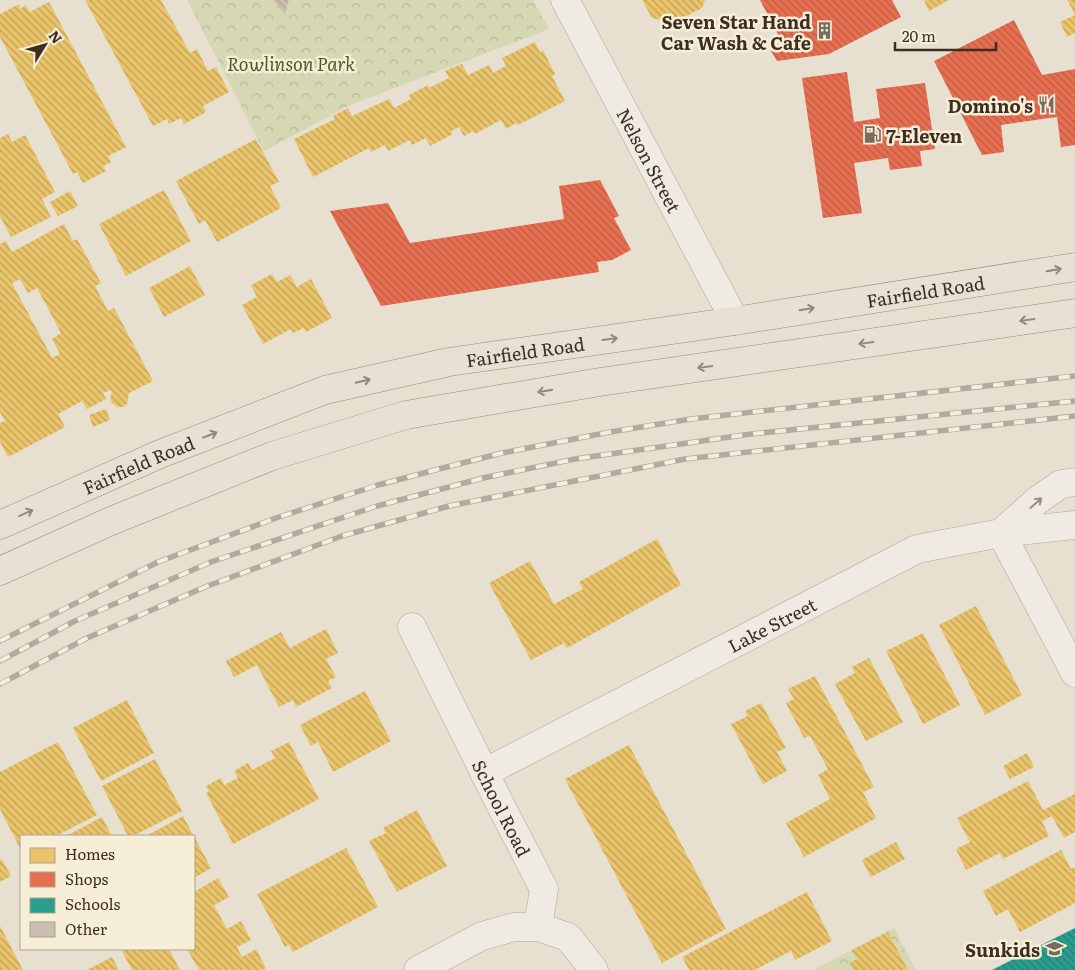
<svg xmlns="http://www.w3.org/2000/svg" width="1075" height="970" viewBox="0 0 1075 970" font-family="Literata,serif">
<defs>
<pattern id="park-crowns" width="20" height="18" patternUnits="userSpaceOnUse" patternTransform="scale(1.25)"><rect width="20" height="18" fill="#d6d7b3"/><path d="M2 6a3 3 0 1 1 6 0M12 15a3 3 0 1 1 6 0" fill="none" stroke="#b9b99a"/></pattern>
<pattern id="homes-back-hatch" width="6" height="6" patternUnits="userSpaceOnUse" patternTransform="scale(1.25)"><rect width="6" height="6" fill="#e9c46a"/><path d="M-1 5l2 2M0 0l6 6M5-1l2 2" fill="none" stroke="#bea057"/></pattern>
<pattern id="shops-back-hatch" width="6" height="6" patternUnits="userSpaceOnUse" patternTransform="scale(1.25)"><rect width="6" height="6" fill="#e76f51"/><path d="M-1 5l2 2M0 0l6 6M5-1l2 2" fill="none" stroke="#bc5c43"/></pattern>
<pattern id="schools-back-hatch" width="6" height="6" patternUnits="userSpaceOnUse" patternTransform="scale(1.25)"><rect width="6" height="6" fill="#2a9d8f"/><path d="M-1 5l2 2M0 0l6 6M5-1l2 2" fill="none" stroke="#258074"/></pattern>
<pattern id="building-back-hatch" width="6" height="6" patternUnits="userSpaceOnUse" patternTransform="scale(1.25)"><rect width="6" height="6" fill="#cbbfb2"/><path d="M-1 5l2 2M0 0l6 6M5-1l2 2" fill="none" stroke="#afa499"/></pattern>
</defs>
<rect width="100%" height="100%" fill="#e7e0d1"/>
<g fill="url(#park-crowns)">
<polygon points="187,0 533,0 549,29 350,105 264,151"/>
<polygon points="894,928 916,970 813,970"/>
</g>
<g fill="url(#homes-back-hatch)" fill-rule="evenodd">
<polygon points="85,0 161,0 190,53 197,49 208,71 216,67 229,92 203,106 206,112 184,124 181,118 169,124 167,119 153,126"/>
<polygon points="642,0 705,0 702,8 673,23 652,18"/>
<polygon points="924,0 949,0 929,11"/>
<polygon points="1067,0 1075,0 1075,15 1068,1"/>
<polygon points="49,2 126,147 108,156 111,162 103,166 106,171 83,183 77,172 73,174 0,37 0,14 19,4 20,9 26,5 30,12"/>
<polygon points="1075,15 1075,33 1067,37 1060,22"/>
<polygon points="535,42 540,52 543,50 555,74 552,76 565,101 518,125 516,123 506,129 501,120 475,134 473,131 464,136 459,127 451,131 453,134 430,146 426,138 412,145 410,140 388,151 385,145 371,152 369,148 313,177 294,139 335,119 333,116 348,108 352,116 389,99 394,108 411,99 409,95 428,85 429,88 449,78 445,71 462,64 468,75 489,65 493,73 506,66 502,58"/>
<polygon points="8,134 12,142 25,135 55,192 42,199 51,217 11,237 0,216 0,138"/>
<polygon points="256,139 279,182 270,186 281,208 217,242 205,220 199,224 176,181"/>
<polygon points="164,190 191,241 126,276 99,224"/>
<polygon points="70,191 78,206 58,216 50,202"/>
<path d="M 64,224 L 73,241 L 77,239 L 101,283 L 95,286 L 108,311 L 114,308 L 153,381 L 129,393 L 127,404 L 123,407 L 117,407 L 112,403 L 110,398 L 112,392 L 110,390 L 103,393 L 106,399 L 87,409 L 82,401 L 58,414 L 65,427 L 8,457 L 0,442 L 0,423 L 5,421 L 0,412 L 0,244 L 6,241 L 12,252 ZM 20,279 L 28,293 L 37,288 L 61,333 L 52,339 L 60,354 L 52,358 L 12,283 Z"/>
<polygon points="190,266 205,295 164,317 149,288"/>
<polygon points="272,274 277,282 290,275 297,287 311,279 332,318 306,332 304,328 293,333 291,329 263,344 242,305 257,297 251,285"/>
<polygon points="106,409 110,420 93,427 89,415"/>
<polygon points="657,539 681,585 567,648 564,643 531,660 489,583 530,561 554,604 583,589 579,582"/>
<polygon points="976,606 1022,695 985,715 939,625"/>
<polygon points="326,629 338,653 326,659 336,677 328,681 332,688 296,707 293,700 279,707 257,665 234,677 226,661 281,632 290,648"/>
<polygon points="923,633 960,705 923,724 886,651"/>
<polygon points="869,658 903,722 866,741 835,684 855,673 852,667"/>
<polygon points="815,676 874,787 863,792 876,818 804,857 786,823 830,799 818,775 828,769 810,736 804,738 786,703 794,699 788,689"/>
<polygon points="365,691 391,741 333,772 318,742 311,746 300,725"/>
<polygon points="127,700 154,753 101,781 73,728"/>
<polygon points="761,703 786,748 777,752 787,771 763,784 731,724 748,716 745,711"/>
<polygon points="58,742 97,815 56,836 21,836 21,850 0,809 0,772"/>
<polygon points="289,742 319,799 233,844 206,793 209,792 206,786 221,778 224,785 238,778 234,771 248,763 252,770 275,758 271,751"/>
<polygon points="629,745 726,929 662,963 565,779"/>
<polygon points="1027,753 1034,767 1010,779 1003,766"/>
<polygon points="155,759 182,811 133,836 128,836 102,786"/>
<polygon points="1028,781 1043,810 1075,794 1075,832 1064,838 1052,816 1042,821 1049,836 1003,859 1000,853 966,870 956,849 970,842 957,818"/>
<polygon points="417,810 447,866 397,892 369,841 386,833 383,828"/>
<polygon points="183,816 211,868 194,878 194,836 146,836"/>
<polygon points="102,817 112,836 66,836"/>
<polygon points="896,842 905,859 871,877 862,860"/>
<polygon points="346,848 378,907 293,952 289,945 285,947 257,894"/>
<polygon points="1061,850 1071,869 1075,867 1075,903 1020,932 1008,909 996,916 983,891"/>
<polygon points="2,859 11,876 0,882 0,860"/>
<polygon points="218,878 229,897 214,905 227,929 241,921 251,940 237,947 242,957 256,949 266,968 262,970 199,970 187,949 194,949 194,892"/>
<polygon points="807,892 832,941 795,960 791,951 755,970 689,970 682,957"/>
<polygon points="0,926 23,970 0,970"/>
<polygon points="888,932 908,970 854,970 850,963 857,959 852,950"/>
<polygon points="127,949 169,949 180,970 132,970 122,951"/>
<polygon points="112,957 119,970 87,970"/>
</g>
<g fill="url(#shops-back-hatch)">
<polygon points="760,0 892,0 901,17 829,54 777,61 771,51 783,44"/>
<polygon points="1014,20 1042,75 1075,69 1075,145 1061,147 1057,117 1001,125 1004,152 982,155 934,61"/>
<polygon points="847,72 854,122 880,118 876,89 925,83 935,149 920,151 922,166 890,170 888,158 854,163 862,213 823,218 802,78"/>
<polygon points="600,180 619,216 614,218 631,250 612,260 597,262 599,272 381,306 330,211 388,203 410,243 564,219 559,186"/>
</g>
<polygon fill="url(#schools-back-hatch)" points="1075,928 1075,970 992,970"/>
<polygon fill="url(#building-back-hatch)" points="273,0 289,0 285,14"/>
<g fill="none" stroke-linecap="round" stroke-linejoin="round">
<defs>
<g id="minor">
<path id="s1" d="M 565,0 L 735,321"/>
<polyline points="1001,533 1075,673"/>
<polyline points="1001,533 1039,499 1061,484 1075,482"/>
<path id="s2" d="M 412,627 L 501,806 L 544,889 L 538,927"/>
<path id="s3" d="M 484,773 L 917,549 L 1001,533 L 1075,525"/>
<polyline points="418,970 482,936 514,927 538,927 568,937 594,970"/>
</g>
<g id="major">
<path id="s4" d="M 0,525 L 160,454 L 325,390 L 449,362 L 735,321 L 1075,267"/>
<polyline points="0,571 111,521 272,456 406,415 600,382 1075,313"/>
</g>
</defs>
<use href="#minor" stroke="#ada599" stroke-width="29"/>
<use href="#major" stroke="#928b80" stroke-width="29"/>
<use href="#minor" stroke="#efebe3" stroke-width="28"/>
<use href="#major" stroke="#e6e1d4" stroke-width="28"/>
<defs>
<g id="rail">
<polyline points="0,641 158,562 276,518 378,485 439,469 502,453 610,432 691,419 1075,376"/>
<polyline points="0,661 75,621 211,562 377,506 483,478 575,459 751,434 1075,401"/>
<polyline points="0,684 87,638 205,587 342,536 449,506 685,459 1075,416"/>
</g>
</defs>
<use href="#rail" stroke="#afaaa2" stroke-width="5.5"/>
<use href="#rail" stroke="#f7eed8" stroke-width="4" stroke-dasharray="11" stroke-linecap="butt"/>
</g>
<defs><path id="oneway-shaft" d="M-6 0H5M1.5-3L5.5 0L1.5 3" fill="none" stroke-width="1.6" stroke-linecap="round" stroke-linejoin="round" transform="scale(1.25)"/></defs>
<g stroke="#92887a">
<use href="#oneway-shaft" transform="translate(1054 270) rotate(-9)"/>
<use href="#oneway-shaft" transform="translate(807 309) rotate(-9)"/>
<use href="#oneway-shaft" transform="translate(1027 320) rotate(172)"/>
<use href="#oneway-shaft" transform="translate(610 339) rotate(-8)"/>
<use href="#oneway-shaft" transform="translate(866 343) rotate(172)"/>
<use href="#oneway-shaft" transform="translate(705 367) rotate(172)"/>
<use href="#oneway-shaft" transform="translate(363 381) rotate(-13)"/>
<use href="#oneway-shaft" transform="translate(545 391) rotate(170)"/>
<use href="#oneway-shaft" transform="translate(210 435) rotate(-21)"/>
<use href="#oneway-shaft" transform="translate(26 513) rotate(-24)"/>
</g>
<use stroke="#968c82" href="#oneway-shaft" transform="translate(1036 503) rotate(-41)"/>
<defs>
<symbol id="building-bare" viewBox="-9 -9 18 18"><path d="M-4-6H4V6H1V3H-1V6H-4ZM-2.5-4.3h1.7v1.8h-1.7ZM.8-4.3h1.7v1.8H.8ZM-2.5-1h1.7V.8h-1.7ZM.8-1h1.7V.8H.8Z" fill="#786c5e" stroke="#f7eed8" stroke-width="2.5" paint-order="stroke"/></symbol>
<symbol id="restaurant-bare" viewBox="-9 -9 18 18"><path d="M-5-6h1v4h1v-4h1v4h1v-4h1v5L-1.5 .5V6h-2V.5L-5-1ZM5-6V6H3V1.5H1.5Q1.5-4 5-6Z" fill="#786c5e" stroke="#f7eed8" stroke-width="2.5" paint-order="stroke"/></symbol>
<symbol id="fuel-bare" viewBox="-9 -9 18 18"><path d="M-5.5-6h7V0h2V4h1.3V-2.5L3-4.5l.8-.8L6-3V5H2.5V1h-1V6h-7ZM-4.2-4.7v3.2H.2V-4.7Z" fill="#786c5e" stroke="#f7eed8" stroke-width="2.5" paint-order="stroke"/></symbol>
<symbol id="school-bare" viewBox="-9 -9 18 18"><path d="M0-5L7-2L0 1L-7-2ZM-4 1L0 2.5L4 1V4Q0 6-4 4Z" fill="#786c5e" stroke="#f7eed8" stroke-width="2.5" paint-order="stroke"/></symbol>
</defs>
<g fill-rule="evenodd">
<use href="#building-bare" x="812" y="18" width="25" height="25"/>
<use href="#restaurant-bare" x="1034" y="92" width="25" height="25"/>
<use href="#fuel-bare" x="860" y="122" width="25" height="25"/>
<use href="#school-bare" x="1042" y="936" width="25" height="25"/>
</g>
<g text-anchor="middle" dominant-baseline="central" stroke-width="5" stroke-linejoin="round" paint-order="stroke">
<g font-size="18" font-weight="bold" fill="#3d2e20" stroke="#f7eed8" text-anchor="end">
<text x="811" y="21">Seven Star Hand<tspan x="811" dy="21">Car Wash &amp; Cafe</tspan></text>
<text x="1033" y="105">Domino's</text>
<text x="886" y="135" text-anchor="start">7-Eleven</text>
<text x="1040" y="949">Sunkids</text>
</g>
<g font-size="18" font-style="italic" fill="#4d5a26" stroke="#f7eed8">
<text x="291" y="63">Rowlinson Park</text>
</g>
<g font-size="18" fill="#3d2e20" stroke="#f7eed8">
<text stroke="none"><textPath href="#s1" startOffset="181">Nelson Street</textPath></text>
<text stroke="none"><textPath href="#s4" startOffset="961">Fairfield Road</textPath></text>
<text stroke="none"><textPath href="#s4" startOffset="556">Fairfield Road</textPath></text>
<text stroke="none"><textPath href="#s4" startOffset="151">Fairfield Road</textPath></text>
<text stroke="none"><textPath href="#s3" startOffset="324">Lake Street</textPath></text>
<text stroke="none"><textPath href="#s2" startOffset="202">School Road</textPath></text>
</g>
</g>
<rect x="20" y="835" width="175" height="115" fill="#f7eed8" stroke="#ada18e"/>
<rect x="30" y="848" width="25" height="15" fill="#e9c46a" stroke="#ada18e"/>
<text x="65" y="860" font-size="15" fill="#3d2e20">Homes</text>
<rect x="30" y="872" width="25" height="15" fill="#e76f51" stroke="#ada18e"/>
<text x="65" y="885" font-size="15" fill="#3d2e20">Shops</text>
<rect x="30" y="898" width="25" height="15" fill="#2a9d8f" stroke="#ada18e"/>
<text x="65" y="910" font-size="15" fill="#3d2e20">Schools</text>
<rect x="30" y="922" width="25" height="15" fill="#cbbfb2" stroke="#ada18e"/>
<text x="65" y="935" font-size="15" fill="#3d2e20">Other</text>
<g transform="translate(45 45) rotate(53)" stroke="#f7eed8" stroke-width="4" paint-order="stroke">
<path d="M0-4L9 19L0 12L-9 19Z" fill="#3d2e20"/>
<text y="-8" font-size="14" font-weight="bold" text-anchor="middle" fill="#3d2e20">N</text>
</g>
<path d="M895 42v8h101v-8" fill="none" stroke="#3d2e20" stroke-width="2.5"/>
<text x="902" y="42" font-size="15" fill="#3d2e20" stroke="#f7eed8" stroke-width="4" paint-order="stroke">20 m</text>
</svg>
